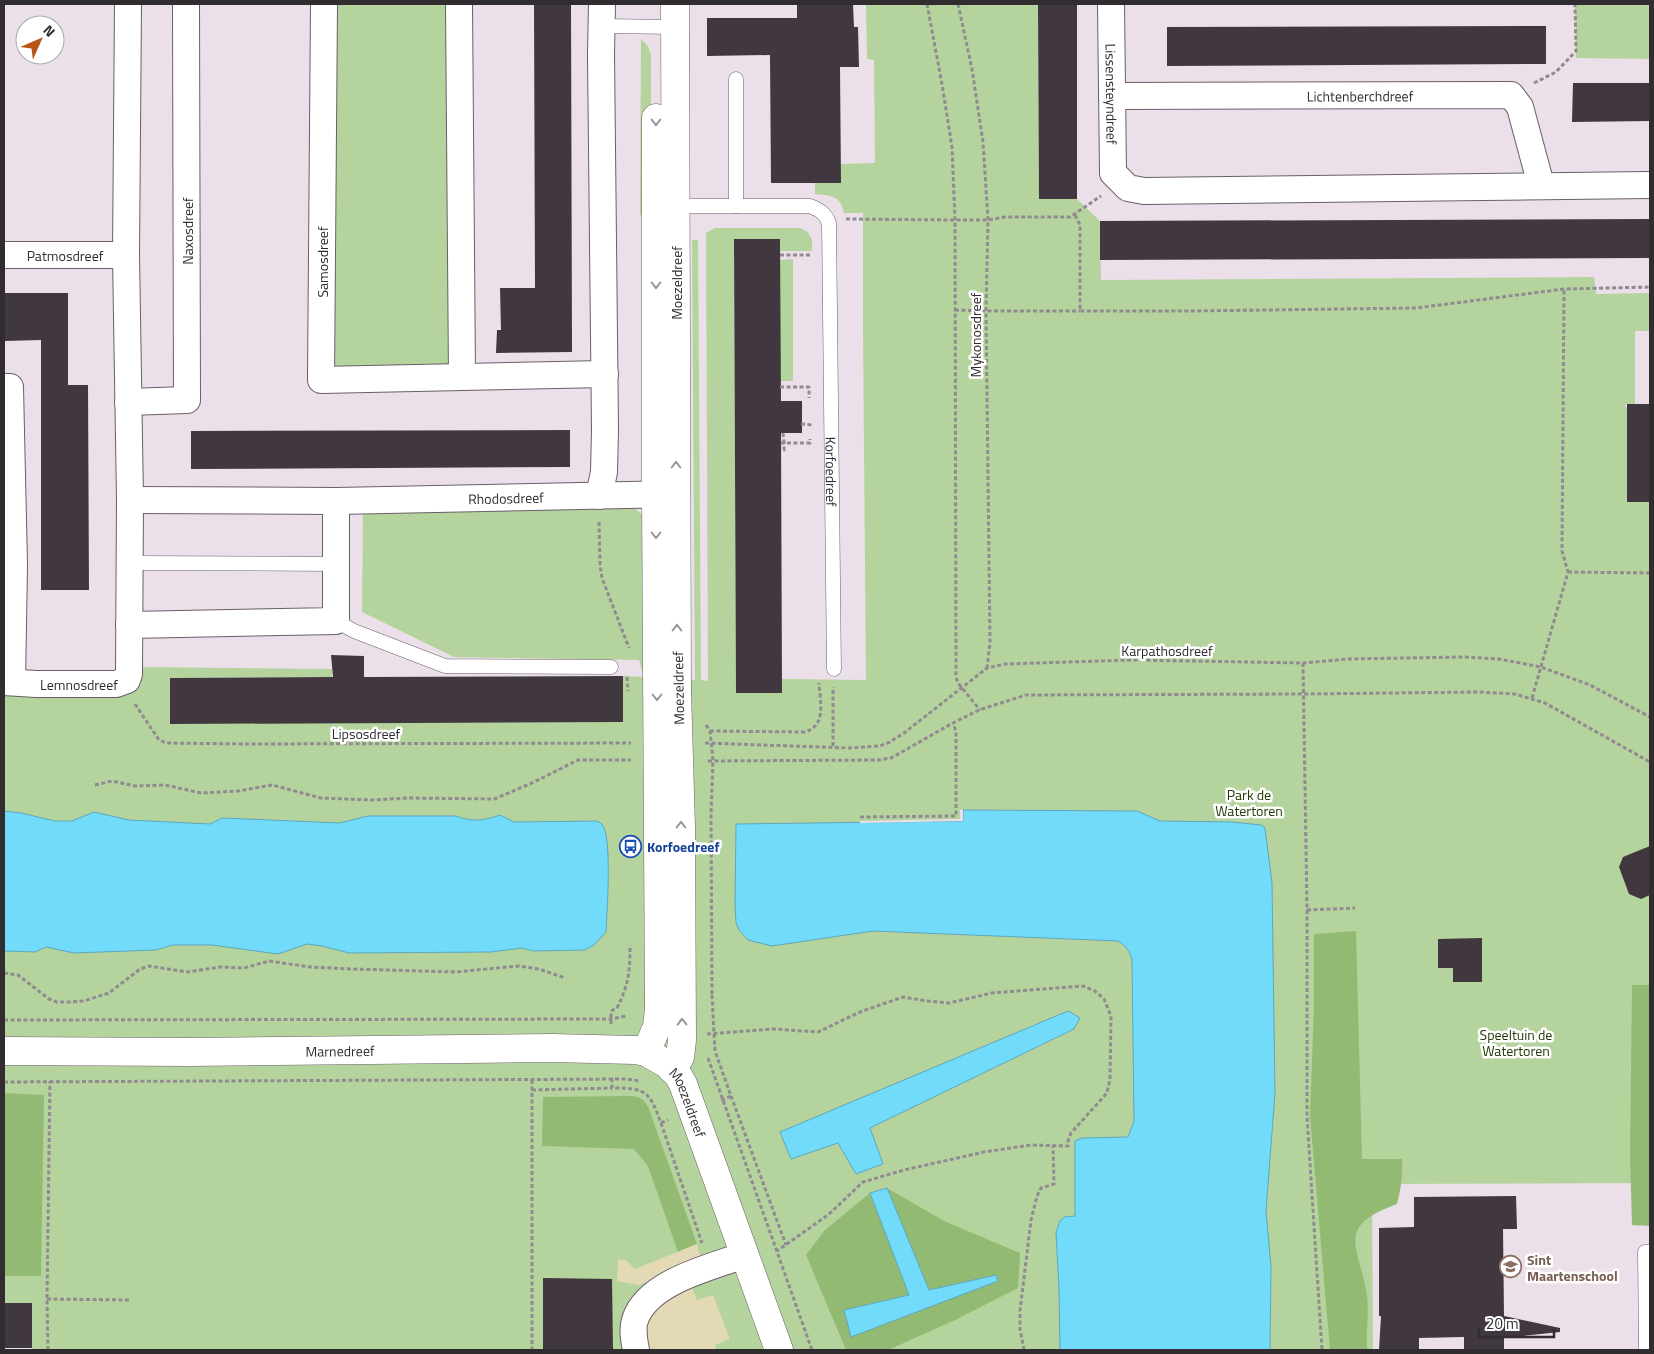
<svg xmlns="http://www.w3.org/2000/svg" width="1654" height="1354" viewBox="0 0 1654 1354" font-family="'Titillium Web',sans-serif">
<rect width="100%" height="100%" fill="#ebdfe9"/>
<g fill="#b5d49d">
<polygon points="333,4 449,4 448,368 331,371"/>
<path d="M 866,4 L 1038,4 L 1039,199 L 1077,199 L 1100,221 L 1101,280 L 1594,277 L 1596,294 L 1650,293 L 1650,331 L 1635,331 L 1635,404 L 1626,404 L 1625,407 L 1627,407 L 1627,501 L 1650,502 L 1650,1183 L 1372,1184 L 1373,1350 L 32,1350 L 32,1303 L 4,1303 L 4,694 L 115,696 L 137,690 L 141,683 L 140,667 L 332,669 L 332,677 L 170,678 L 170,723 L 623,722 L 623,676 L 644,677 L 639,660 L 454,657 L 362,612 L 363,509 L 636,509 L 647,519 L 672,679 L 695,680 L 692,240 L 698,240 L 701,680 L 708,681 L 706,233 L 715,228 L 800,228 L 808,232 L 812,240 L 812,251 L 780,251 L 734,239 L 736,692 L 782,679 L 866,680 L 863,330 L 863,213 L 844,213 C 841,196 830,195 815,194 L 815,183 L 841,164 L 875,163 L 874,60 L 867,59 Z"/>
<polygon points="1575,4 1650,4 1650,59 1576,58"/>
<polygon points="641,39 648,46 651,56 651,216 640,215"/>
<polygon points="793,259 793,381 780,381 780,260"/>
</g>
<g fill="#93ba73">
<path d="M 1356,931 L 1362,1159 L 1402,1159 C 1403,1174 1401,1189 1397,1204 C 1333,1227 1360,1247 1367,1296 C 1369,1314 1366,1332 1367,1350 L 1330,1350 L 1310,1116 L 1314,1007 L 1314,934 Z"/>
<polygon points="1632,985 1650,985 1650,1226 1632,1225 1630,1156"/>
<polygon points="4,1093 44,1095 41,1276 4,1276"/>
<path d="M 632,1096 C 641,1097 645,1100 649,1109 L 697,1244 L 678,1252 L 648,1166 L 634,1149 L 542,1146 L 543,1097 Z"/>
<polygon points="887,1188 944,1221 1020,1253 1018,1288 955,1320 888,1350 846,1350 806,1255 825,1230 870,1193 909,1295 845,1310 998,1281 996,1275 929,1290"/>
</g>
<g fill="#e3d9b4">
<polygon points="697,1244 701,1259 639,1285 617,1281 618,1260 626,1260 635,1269"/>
<polygon points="692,1287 697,1300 713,1295 730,1339 715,1345 716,1350 649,1350 643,1341 646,1319 669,1298"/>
</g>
<g fill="#72dbf9" stroke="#5ea6bd">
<path d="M 963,810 L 1137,811 L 1160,821 L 1232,822 L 1261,825 L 1265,828 L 1272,883 L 1275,1093 L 1266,1211 L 1271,1267 L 1270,1350 L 1060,1350 L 1059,1289 L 1056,1232 L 1060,1221 L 1064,1217 L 1075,1216 L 1075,1141 L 1082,1138 L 1128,1137 L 1134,1121 L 1132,960 C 1130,951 1126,946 1118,941 L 873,931 L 772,946 L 748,940 L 739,930 L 736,923 L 735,903 L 736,824 L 963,821 Z"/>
<path d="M 4,811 L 21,813 L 55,821 L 72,821 L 94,812 L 129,820 L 210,824 L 222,818 L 340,823 L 368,816 L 456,816 C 472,822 484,821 500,815 L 514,822 L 597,821 C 600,823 602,823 603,826 C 612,840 607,913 606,932 L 594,945 L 585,950 L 533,951 L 522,948 L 491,952 L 349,953 L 322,946 L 307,944 L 278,954 L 212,945 L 173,945 L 156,950 L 74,953 L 46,947 L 35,952 L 4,951 Z"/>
<polygon points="1068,1011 1080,1018 1074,1029 870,1128 883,1164 856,1174 838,1143 791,1159 780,1132"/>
<polygon points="887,1188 929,1290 996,1275 998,1281 851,1337 844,1310 909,1295 870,1193"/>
</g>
<polygon fill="#ebdfe9" points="960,810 963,810 963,821 860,823 860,821 960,819"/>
<g fill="#40373f">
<polygon points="534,4 571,4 572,352 496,353 497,330 501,330 500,288 535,288"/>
<polygon points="797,4 853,5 854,27 858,27 859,67 840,67 841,183 771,183 770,55 707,56 707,18 797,18"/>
<polygon points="1038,4 1077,4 1077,199 1039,199"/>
<polygon points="1546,26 1546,64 1167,66 1167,27"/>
<polygon points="1573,83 1650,83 1650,121 1572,122"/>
<polygon points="1650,219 1650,258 1100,260 1100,221"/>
<polygon points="734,239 780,239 781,401 802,401 802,433 781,433 782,693 736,693"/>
<polygon points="4,293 68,293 68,385 88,385 89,590 41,590 41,340 4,341"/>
<rect x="1627" y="404" width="23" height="98"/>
<polygon points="570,430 570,467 191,469 191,431"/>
<polygon points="331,655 364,656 364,677 623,676 623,722 170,724 170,678 333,677"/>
<polygon points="1650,846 1650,895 1641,899 1629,894 1619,867 1623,857"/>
<polygon points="1482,938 1482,982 1453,982 1453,968 1438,968 1438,939"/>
<polygon points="1516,1196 1517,1229 1503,1229 1504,1316 1560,1328 1560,1332 1504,1338 1504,1350 1464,1350 1464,1337 1419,1338 1419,1350 1379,1350 1381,1316 1379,1316 1379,1228 1414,1227 1414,1197"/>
<polygon points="543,1278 612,1279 613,1350 543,1350"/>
<rect x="4" y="1303" width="28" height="45"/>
</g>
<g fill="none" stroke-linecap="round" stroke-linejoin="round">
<defs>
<g id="lane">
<polyline points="602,26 675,27"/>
<polyline points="736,79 736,206"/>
<path id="s1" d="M 690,206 L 810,206 C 820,210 825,213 829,223 L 834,669"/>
<polyline points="129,563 336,564"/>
<polyline points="336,621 354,631 445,666 611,667"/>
<polyline points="1646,1350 1645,1252 1650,1252"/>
</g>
<g id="street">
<polyline points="324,4 321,380 605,374"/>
<polyline points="459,4 462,377"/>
<path id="s2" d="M 1111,4 L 1113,173 L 1128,188 L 1144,191 L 1650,185"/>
<path id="s3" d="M 1112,96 L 1511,95 L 1520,107 L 1541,185"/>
<path id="s4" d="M 4,255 L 126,255"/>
<polyline points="4,387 10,387 14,565 12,682"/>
<polyline points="128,402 187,400 186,4"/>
<polyline points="599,496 604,472 605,431 601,54 602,4"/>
<path id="s5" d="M 130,500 L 336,501 L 676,494"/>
<polyline points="129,625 336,621 336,501"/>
<path id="s6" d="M 4,682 L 36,684 L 116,684 L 127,680 L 129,674 L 130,500 L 126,255 L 128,4"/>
<path d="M 636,1350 C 634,1340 632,1329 635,1320 C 647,1282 711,1267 745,1255"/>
</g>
<g id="secondary">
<path id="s7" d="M 4,1051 L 189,1052 L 552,1048 L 635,1050 L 646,1052 L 667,1064 L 678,1075 L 683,1084 L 779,1350"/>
<polyline points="646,1052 657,1027 659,1009 656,494 656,118"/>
<polyline points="672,1069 680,1057 682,1040 681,827 677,690 675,4"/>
</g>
</defs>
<use href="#lane" stroke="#6a5f69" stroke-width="15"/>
<use href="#street" stroke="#6a5f69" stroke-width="28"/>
<use href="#secondary" stroke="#6a5f69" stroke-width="29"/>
<g stroke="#928a91" stroke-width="3" stroke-dasharray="4 2.5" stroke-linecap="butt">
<polyline points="927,4 942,84 952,147 955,220 956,677 958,683 980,710"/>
<polyline points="958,4 972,69 983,142 988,220 986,311 990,643 987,668"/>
<polyline points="1534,83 1556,72 1576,51 1575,4"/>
<polyline points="1075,215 1080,225 1080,311 1191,311 1416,308 1564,289 1650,287"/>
<polyline points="846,219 955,220 988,220 1005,217 1070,217 1101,196"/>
<polyline points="780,255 810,255"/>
<polyline points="955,310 986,311 1080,311"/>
<polyline points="780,387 809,387 809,398"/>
<polyline points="801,424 813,425"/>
<polyline points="783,433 784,443 810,443 810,439"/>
<polyline points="781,443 784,443 784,450 781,450"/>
<polyline points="599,522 600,565 602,578 629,648"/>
<polyline points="1568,572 1650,573"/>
<polyline points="1303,663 1307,910 1307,1116 1322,1350"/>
<polyline points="627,677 628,691"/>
<polyline points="1532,698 1568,572 1562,551 1564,289"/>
<polyline points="135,704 159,740 166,743 248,744 631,743"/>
<polyline points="706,725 710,731 713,760 711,814 712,996"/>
<path d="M 710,731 L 804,732 C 827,727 820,701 819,683"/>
<polyline points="705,743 849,748 879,746 888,743 904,733 987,668 1005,664 1132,660 1303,663 1348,659 1463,657 1499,659 1541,667 1590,685 1650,717"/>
<polyline points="833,746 833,687"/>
<polyline points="708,761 879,760 891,758 953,723 979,710 1026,695 1303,694 1478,692 1515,694 1545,703 1650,762"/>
<polyline points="95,785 112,781 135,786 165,785 201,793 238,791 272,785 321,798 371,800 409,798 494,799 532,783 578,760 631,760"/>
<polyline points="860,817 956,816 956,731 953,723"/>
<polyline points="1307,910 1355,908"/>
<polyline points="4,973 18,975 49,999 57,1002 71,1002 84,1001 109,993 140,969 149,966 187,972 220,967 244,968 269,961 310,967 352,969 456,972 518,966 539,969 565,978"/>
<polyline points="711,996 712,996 715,1051 731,1096 720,1101"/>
<polyline points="4,1020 611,1019 626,1016"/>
<path d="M 611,1024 L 611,1011 L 617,1008 C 629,984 630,971 630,945"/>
<polyline points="707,1034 773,1029 818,1032 860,1012 903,997 927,1001 949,1003 992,993 1083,986 1095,991 1104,999 1111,1016 1110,1079 1107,1093 1071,1133 1068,1141 1068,1146 1031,1145 984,1152 904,1170 863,1182 828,1215 777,1251"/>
<polyline points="708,1058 812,1350"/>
<path d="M 612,1078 L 612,1088 C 647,1088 649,1091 661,1123 L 668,1120"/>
<polyline points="532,1080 532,1350"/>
<polyline points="4,1082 627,1079 640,1081"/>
<polyline points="532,1090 612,1088"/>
<polyline points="731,1096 786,1245"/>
<polyline points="661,1123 702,1243"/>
<polyline points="47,1299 131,1300"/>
<polyline points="48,1350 47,1299 50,1081"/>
<polyline points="1024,1350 1020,1329 1020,1311 1031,1220 1037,1196 1041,1188 1054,1184 1053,1146"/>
</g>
<use href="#lane" stroke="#fff" stroke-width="14"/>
<use href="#street" stroke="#fff" stroke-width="26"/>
<use href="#secondary" stroke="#fff" stroke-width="28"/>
</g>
<defs><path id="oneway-chevron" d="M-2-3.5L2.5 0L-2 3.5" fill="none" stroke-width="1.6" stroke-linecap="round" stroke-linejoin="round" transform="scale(1.25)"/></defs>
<g stroke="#989698">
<use href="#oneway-chevron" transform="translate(656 122) rotate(90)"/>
<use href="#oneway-chevron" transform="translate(656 285) rotate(90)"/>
<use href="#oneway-chevron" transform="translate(676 465) rotate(-90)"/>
<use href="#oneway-chevron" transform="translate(656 535) rotate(90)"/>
<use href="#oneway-chevron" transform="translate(677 628) rotate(-90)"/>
<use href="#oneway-chevron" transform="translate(657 697) rotate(90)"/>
<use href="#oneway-chevron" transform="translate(681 825) rotate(-90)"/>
<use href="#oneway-chevron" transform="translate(682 1022) rotate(-91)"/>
</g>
<defs>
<symbol id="bus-ring" viewBox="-11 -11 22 22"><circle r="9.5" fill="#fff" stroke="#1a4fb4" stroke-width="1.5"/><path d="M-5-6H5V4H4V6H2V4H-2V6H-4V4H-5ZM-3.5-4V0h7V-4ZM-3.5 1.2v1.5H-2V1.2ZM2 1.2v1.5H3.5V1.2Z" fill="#1a4fb4"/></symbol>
<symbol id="school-ring" viewBox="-11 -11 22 22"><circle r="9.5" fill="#fff" stroke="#8d6e63" stroke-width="1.5"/><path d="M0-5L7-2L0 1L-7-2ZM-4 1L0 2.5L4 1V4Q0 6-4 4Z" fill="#8d6e63"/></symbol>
</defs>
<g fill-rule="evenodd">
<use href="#bus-ring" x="618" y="834" width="25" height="25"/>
<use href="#school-ring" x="1498" y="1254" width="25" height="25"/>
</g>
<g text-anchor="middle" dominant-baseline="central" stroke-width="5" stroke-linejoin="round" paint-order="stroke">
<g font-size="14" fill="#302c30" stroke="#fff">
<text stroke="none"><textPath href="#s2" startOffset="90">Lissensteyndreef</textPath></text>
<text stroke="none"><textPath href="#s3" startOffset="248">Lichtenberchdreef</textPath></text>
<text transform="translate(187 231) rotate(-90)">Naxosdreef</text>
<text stroke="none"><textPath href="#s4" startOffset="61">Patmosdreef</textPath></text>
<text transform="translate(322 262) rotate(-90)">Samosdreef</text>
<text transform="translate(676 283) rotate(-90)">Moezeldreef</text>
<text transform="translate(975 335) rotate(-90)">Mykonosdreef</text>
<text stroke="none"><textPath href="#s1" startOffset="395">Korfoedreef</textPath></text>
<text stroke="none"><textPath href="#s5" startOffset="376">Rhodosdreef</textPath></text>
<text x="1167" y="650">Karpathosdreef</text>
<text stroke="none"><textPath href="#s6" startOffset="75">Lemnosdreef</textPath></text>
<text transform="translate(678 688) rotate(-91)">Moezeldreef</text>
<text x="366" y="733">Lipsosdreef</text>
<text stroke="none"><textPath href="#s7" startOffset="336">Marnedreef</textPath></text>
<text stroke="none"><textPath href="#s7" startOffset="711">Moezeldreef</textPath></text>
</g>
<g font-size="14" fill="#223a06" stroke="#fff">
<text x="1249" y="794">Park de<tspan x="1249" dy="16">Watertoren</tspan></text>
<text x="1516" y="1034">Speeltuin de<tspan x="1516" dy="16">Watertoren</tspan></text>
</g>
<g font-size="14" font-weight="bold" fill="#164399" stroke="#fff" text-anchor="start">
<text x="647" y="846">Korfoedreef</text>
</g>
<g font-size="14" font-weight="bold" fill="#785e54" stroke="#fff" text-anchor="start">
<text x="1527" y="1259">Sint<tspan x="1527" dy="16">Maartenschool</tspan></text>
</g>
</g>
<rect width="1654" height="1354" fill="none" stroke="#302c30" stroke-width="10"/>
<g transform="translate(40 40) rotate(45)"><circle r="24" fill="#ffffff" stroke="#acabac"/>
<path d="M0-4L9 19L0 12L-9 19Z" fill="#b65514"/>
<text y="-8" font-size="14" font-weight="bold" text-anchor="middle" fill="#302c30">N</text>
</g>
<path d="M1479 1329v8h75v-8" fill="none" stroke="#302c30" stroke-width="2.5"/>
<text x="1486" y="1329" font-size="15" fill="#302c30" stroke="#ffffff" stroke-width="4" paint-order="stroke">20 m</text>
</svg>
